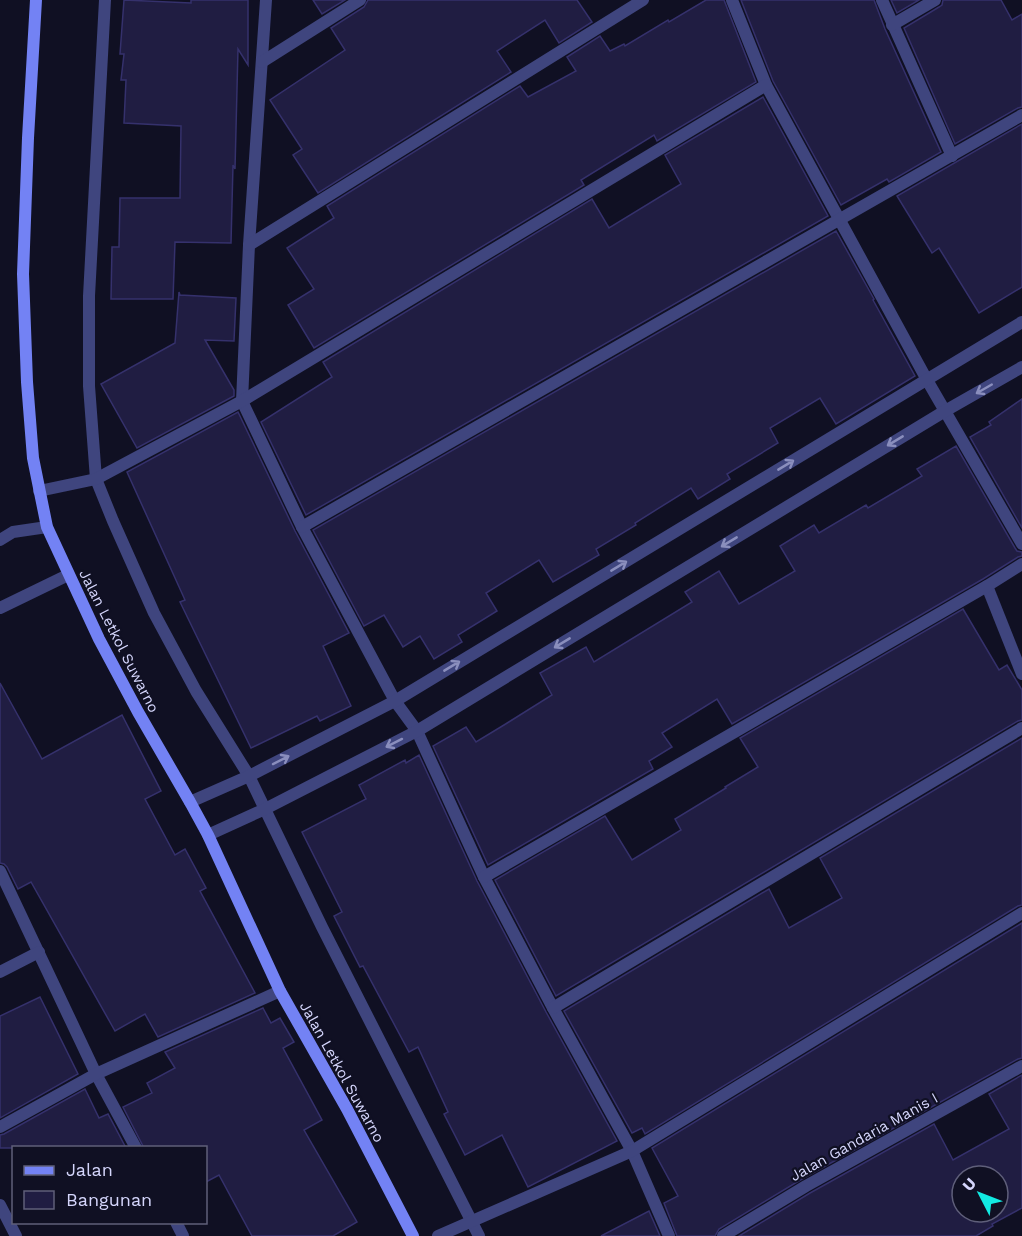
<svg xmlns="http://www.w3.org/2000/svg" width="1022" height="1236" viewBox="0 0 1022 1236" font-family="'Work Sans',sans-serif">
<rect width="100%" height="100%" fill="#101023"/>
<g fill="#201d42" stroke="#35316c" stroke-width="1.5" fill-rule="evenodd">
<polygon points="124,0 191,3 191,0 248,0 248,65 238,49 235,169 233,165 231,243 175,242 173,299 111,299 112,247 119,247 120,198 180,198 181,126 124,123 126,80 121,80 124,54 120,54"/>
<polygon points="313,0 345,0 322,14"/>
<polygon points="368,0 577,0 592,22 559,43 545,20 497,51 511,72 318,193 293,155 302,149 270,100 345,50 331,28 364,7"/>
<polygon points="706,0 724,0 756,82 657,141 654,135 581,180 584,185 314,348 288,305 314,289 287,248 334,218 327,206 520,86 528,97 576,71 567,57 600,36 610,51 624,44 625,46 668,20 669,22"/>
<polygon points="741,0 874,0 885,29 941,152 889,182 887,179 841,205 773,81"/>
<polygon points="891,0 919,0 897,13"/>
<polygon points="943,0 1001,0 1012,20 1022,14 1022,107 1018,108 955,144 904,28 939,7 942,5"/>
<polygon points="763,97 828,216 306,515 261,422 332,377 323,362 592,199 609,228 681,184 665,155"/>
<polygon points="1022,124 1022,287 979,313 939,248 932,253 897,196"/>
<polygon points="836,231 874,299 873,300 915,376 836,424 820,398 770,428 778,443 727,474 730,479 698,499 691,488 635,523 636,525 596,549 599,555 553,582 539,560 486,593 497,611 458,635 462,642 434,659 420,636 403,647 384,615 364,626 313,530"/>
<polygon points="179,292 180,295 236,298 234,341 205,340 234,390 234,396 137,448 101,384 175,343"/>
<polygon points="1022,399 1022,528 970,437 991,425 989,422"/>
<polygon points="238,412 295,531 349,633 323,646 351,706 320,721 317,716 251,748 180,602 185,600 127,472"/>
<polygon points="956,446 1015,548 1017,551 1022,552 1022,556 1018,557 983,579 732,724 717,699 662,733 672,747 649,761 653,769 488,865 433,746 466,727 476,742 504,725 552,695 540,673 586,647 594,662 692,602 685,592 719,571 739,604 795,571 780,546 814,525 819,533 866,505 868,508 922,476 917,469"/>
<polygon points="963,609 999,670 1007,665 1022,690 1022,720 1018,721 556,996 495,880 605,816 632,860 681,830 675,819 726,788 725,787 758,767 740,738"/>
<polygon points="0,683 42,759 122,715 161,791 145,799 175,855 185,849 206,888 200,891 255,993 158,1037 145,1014 115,1031 31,882 18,889 7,867 4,864 0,863"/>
<polygon points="1022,738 1022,905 1018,906 645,1134 642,1128 632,1133 564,1011 769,889 789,928 842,898 820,858"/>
<polygon points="419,755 477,881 546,1012 617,1141 528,1187 502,1135 465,1155 444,1114 448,1112 418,1047 409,1052 363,966 360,967 334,916 342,912 302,832 366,799 359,785 405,760 406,763"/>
<polygon points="1022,923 1022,1058 1018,1059 802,1179 719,1229 715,1236 677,1236 664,1203 678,1196 652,1148"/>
<polygon points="40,997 78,1074 0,1118 0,1016"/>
<polygon points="263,1008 271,1023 280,1018 294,1042 283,1048 322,1120 304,1130 357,1222 333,1236 252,1236 219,1175 206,1182 206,1148 144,1148 123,1107 152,1093 147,1083 175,1068 165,1052"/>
<path d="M 1022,1075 L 1022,1208 L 992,1224 L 993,1226 L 976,1236 L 739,1236 L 810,1193 L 934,1124 L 953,1160 L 1009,1129 L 989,1094 ZM 962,1176 L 998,1176 L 998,1212 L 962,1212 Z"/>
<polygon points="85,1089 99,1118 108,1114 126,1148 0,1148 0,1135 4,1134"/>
<polygon points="649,1211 660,1236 601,1236"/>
</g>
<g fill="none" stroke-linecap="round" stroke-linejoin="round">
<g stroke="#3f457e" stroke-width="12">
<polyline points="105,0 89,296 89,386 96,479 113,521 154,613 196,691 249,776 322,927 479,1236"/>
<polyline points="266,0 249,245 242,401 302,527 395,701 417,731 484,877 553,1008 632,1151 669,1236"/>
<polyline points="732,0 766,85 927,380 1022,544"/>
<polyline points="882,0 952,156"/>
<polyline points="892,25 935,0"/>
<polyline points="262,62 360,0"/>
<polyline points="249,245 643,0"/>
<polyline points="39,491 96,479 242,401 766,85"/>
<polyline points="302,527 1022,115"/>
<polyline points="0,540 13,532 47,527"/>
<polyline points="987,586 1022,674"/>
<polyline points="0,608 68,575"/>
<polyline points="190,802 249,776 395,701 1022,322"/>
<polyline points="208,835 265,809 417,731 945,411 1022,367"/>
<polyline points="0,871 96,1074 136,1148"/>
<polyline points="484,877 987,586 1022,564"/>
<polyline points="0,972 39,952"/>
<polyline points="553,1008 1022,728"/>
<polyline points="0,1127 96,1074 280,991"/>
<polyline points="0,1205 16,1236"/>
<polyline points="176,1222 183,1236"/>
<polyline points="438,1236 632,1151 1022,913"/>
<polyline points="723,1236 806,1186 1022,1066"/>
</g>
<polyline stroke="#7382f4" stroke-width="12" points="36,0 28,138 23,274 27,382 33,458 47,527 99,639 138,712 190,802 208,835 280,991 347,1109 413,1236"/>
</g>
<defs><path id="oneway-shaft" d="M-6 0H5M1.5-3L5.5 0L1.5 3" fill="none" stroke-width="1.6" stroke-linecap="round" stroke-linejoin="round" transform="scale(1.5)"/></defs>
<g stroke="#8a8ebd">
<use href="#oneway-shaft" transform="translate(984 389) rotate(150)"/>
<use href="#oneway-shaft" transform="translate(895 441) rotate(149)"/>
<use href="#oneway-shaft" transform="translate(786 465) rotate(-31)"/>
<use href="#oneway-shaft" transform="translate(729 542) rotate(149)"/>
<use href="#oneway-shaft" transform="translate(619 566) rotate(-31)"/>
<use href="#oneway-shaft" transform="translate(562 643) rotate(149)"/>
<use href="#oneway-shaft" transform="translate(452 666) rotate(-31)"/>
<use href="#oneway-shaft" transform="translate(394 743) rotate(153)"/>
<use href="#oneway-shaft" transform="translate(281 760) rotate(-27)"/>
</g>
<g text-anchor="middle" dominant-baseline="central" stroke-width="4.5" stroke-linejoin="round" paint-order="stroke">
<g font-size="15" fill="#d5d6fc" stroke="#101023">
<text transform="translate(119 641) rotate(63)">Jalan Letkol Suwarno</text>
<text transform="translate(342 1072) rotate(61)">Jalan Letkol Suwarno</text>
<text transform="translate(864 1137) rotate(-29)">Jalan Gandaria Manis I</text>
</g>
</g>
<rect x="12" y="1146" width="195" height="78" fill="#101023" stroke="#5f5f7a" stroke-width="1.5"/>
<rect x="24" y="1166" width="30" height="9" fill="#7382f4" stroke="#5f5f7a" stroke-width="1.5"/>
<text x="66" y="1176" font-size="18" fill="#d5d6fc">Jalan</text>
<rect x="24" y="1191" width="30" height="18" fill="#201d42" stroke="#5f5f7a" stroke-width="1.5"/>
<text x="66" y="1206" font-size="18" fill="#d5d6fc">Bangunan</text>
<g transform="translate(980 1194) rotate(312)"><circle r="28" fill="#101023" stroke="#5f5f7a" stroke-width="1.5"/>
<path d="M0-4.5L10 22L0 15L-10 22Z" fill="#12eae2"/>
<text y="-9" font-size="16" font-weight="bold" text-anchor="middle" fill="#d5d6fc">U</text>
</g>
</svg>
